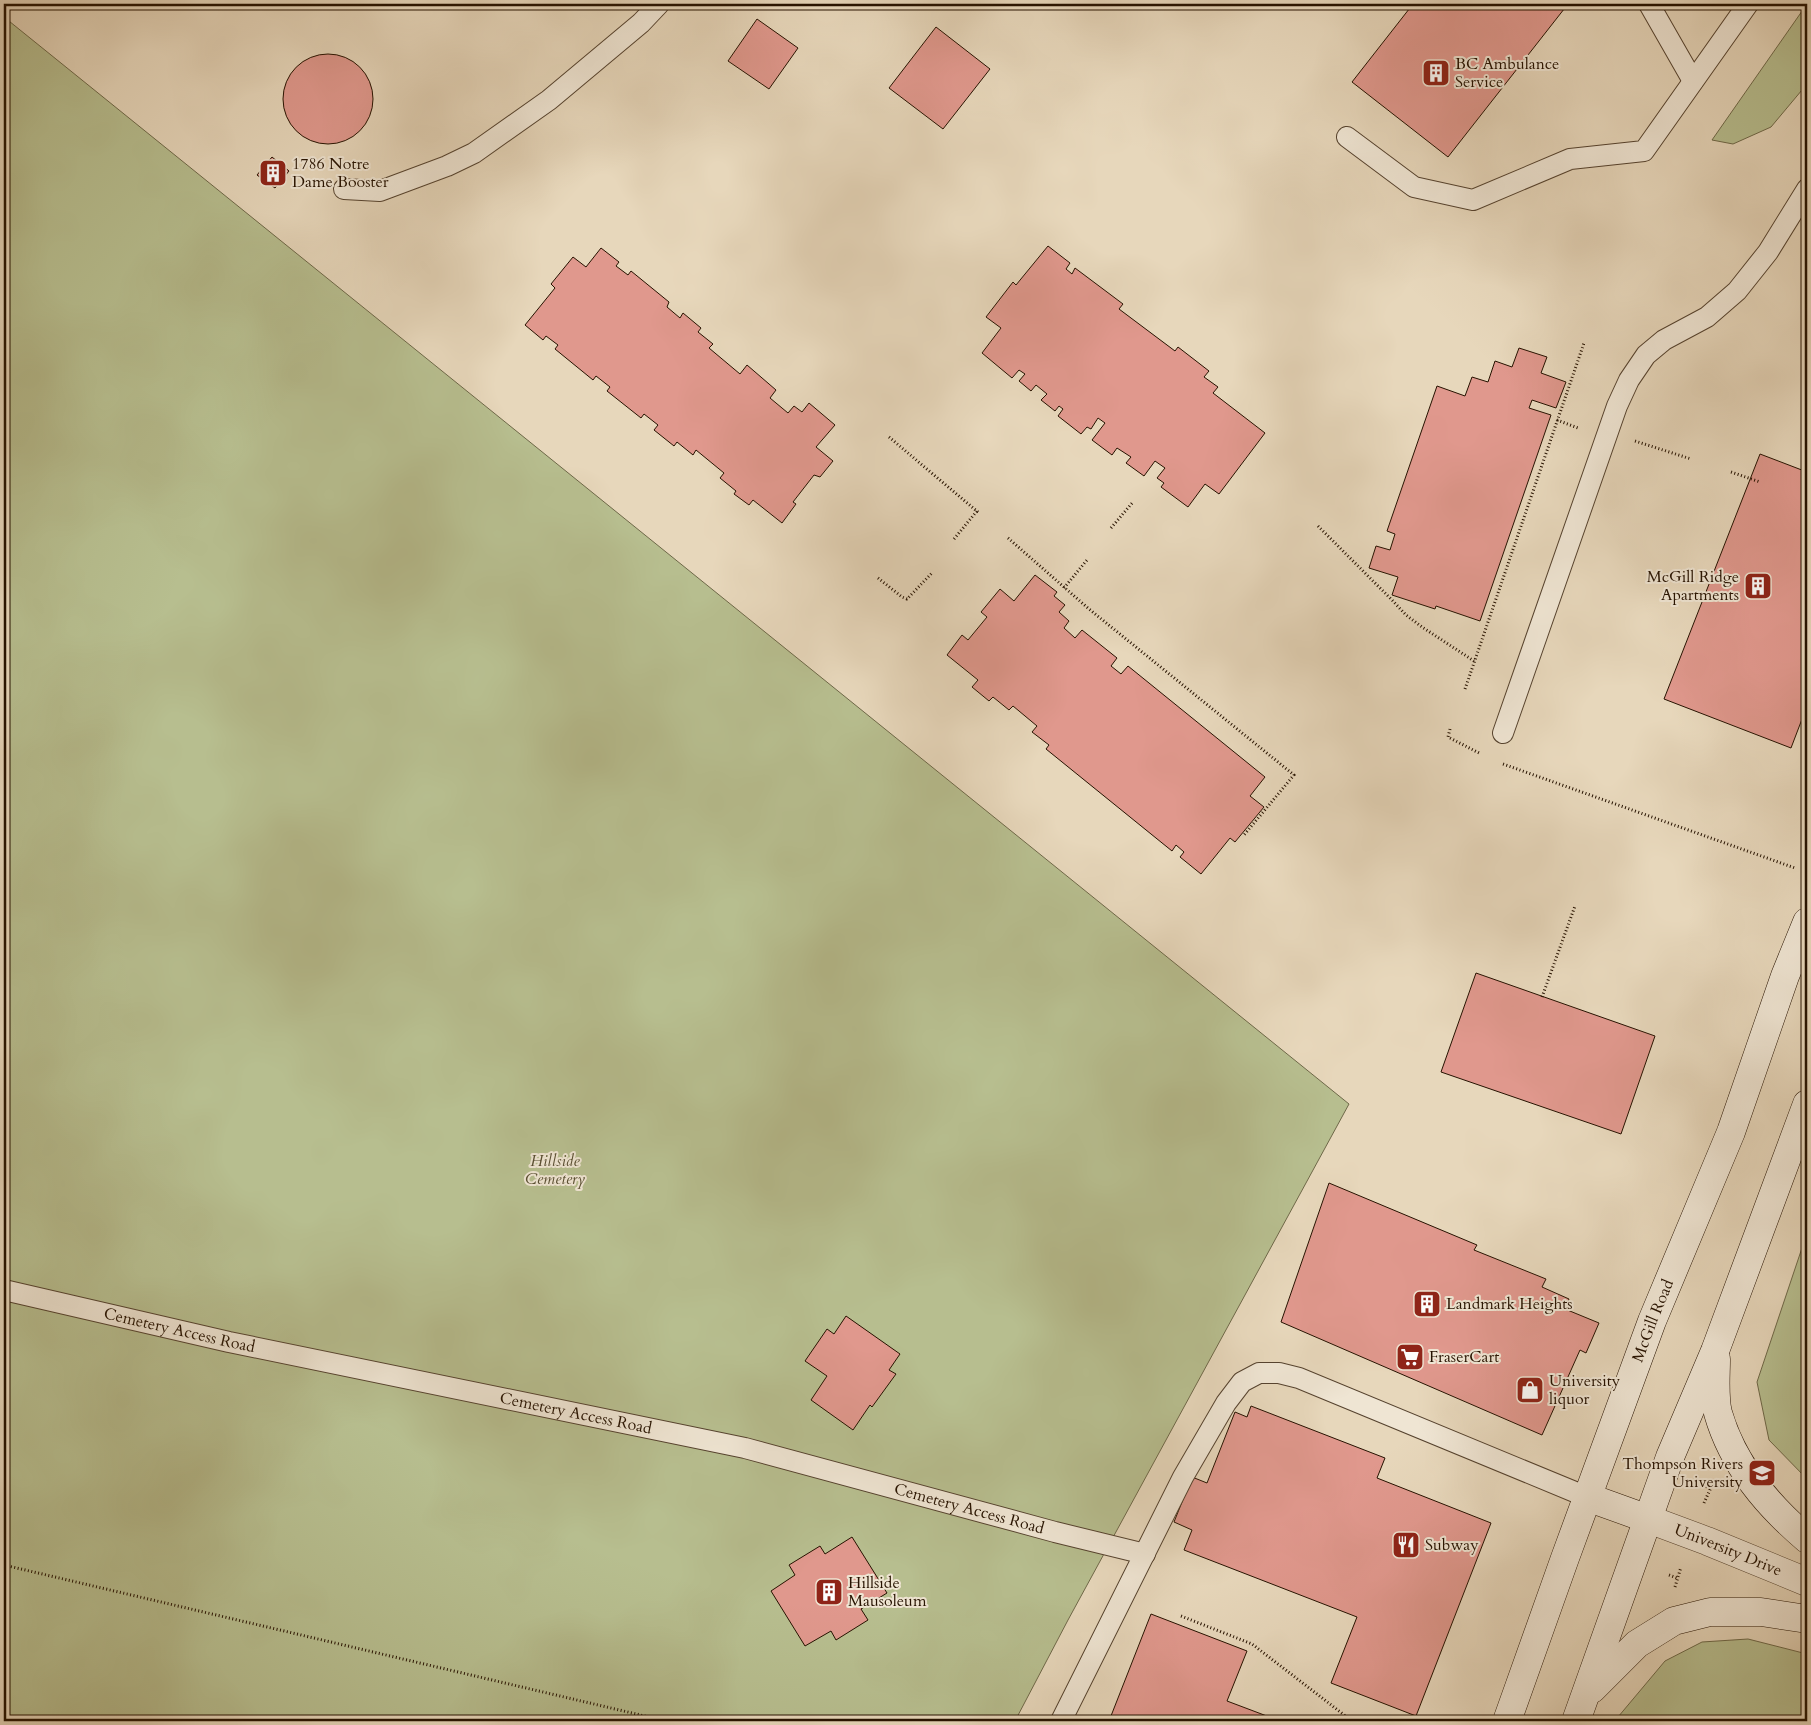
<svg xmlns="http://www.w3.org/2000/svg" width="1811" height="1725" viewBox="0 0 1811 1725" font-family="Cardo,serif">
<rect width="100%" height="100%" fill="#e7d7bb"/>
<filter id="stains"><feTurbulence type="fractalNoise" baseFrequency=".004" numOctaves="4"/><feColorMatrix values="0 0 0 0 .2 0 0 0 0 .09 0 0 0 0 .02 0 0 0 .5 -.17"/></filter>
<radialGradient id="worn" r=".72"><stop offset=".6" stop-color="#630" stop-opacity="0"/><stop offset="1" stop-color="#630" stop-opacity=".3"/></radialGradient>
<g fill="#b7be8f" stroke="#6e6848">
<polygon points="1807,4 1807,84 1771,127 1733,144 1712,140"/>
<polygon points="4,17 1349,1104 1068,1620 1015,1721 4,1721"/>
<polygon points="1807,1233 1807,1479 1769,1440 1757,1382"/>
<polygon points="1748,1639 1807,1654 1807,1721 1617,1721 1618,1717 1665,1661 1702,1642"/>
</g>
<g fill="#e0988d" stroke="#261200">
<polygon points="1413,4 1568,4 1448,157 1352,82"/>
<polygon points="757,19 798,48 769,89 728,61"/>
<polygon points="936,27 990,69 943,129 889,88"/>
<circle cx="328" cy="99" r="45"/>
<polygon points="272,157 289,171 275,188 257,175"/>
<polygon points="1048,246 1070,263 1066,269 1072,274 1075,268 1123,304 1119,309 1175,351 1178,347 1209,371 1204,377 1218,387 1213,393 1265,433 1219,494 1205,484 1188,507 1161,487 1164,483 1157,478 1165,468 1155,461 1144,476 1126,463 1131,457 1117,448 1112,455 1092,440 1105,423 1098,418 1091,429 1087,427 1081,434 1058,416 1063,409 1059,406 1055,411 1041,400 1047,394 1036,385 1031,391 1019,381 1025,374 1019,370 1012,378 982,353 1001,328 986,317 1013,282 1016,285"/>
<polygon points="601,248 619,262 616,266 628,275 631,271 669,302 667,307 680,318 683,313 701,328 698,332 713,344 709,348 740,374 747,365 776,390 770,398 788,413 794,406 802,412 809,403 835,425 816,447 833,461 820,477 814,475 793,502 796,504 782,523 753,500 749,505 734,494 736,491 720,478 724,473 696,450 693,455 677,442 674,446 654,430 658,425 644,414 641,418 607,391 610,387 596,376 593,380 555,349 558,345 546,336 543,340 525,325 555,288 551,284 573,257 586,267"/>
<polygon points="1519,348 1547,357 1541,373 1566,382 1556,408 1532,400 1529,408 1551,415 1480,621 1436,606 1435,609 1392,595 1398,577 1369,568 1376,546 1390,550 1395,534 1387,531 1437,386 1465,396 1472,377 1488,382 1495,361 1512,367"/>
<polygon points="1760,454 1807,472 1807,706 1791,748 1664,699"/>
<polygon points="1035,575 1057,592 1054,596 1065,605 1059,612 1069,621 1064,628 1075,638 1082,630 1117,658 1111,666 1121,674 1128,666 1265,777 1250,796 1264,807 1235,842 1230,838 1201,874 1180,857 1184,852 1176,845 1172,851 1046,749 1049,745 1032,732 1037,726 1013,706 1009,710 993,697 989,701 972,687 978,680 947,655 962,635 968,640 987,617 981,612 1000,589 1014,601"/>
<polygon points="1476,973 1655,1036 1621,1134 1441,1072"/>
<polygon points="1329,1183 1477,1245 1474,1250 1546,1279 1542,1287 1569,1299 1565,1309 1599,1323 1586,1353 1580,1350 1542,1435 1281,1322"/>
<polygon points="846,1316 900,1354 889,1370 896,1374 872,1407 870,1405 853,1430 811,1400 827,1376 805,1361 827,1329 834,1334"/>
<polygon points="1251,1406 1385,1458 1377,1478 1491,1523 1416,1716 1331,1683 1357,1617 1184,1550 1192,1530 1174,1522 1192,1477 1207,1483 1235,1412 1247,1417"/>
<polygon points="852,1537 887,1593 861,1609 868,1620 836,1640 831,1631 805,1646 771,1591 795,1575 789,1565 820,1546 825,1554"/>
<polygon points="1151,1614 1247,1651 1227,1701 1280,1721 1109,1721"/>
</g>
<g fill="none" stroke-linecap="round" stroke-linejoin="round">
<defs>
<g id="lane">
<polyline points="1649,4 1693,81"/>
<polyline points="1347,137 1414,187 1473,200 1570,159 1644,151 1748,4"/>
<polyline points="344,189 380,191 447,166 474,153 549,100 641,23 659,4"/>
<polyline points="1503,733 1617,406 1629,380 1646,355 1664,340 1707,317 1737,291 1768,252 1807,189"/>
<path id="s1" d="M 4,1290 L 229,1342 L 745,1448 L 1055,1532 L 1145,1554"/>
<polyline points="1061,1721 1183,1477 1226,1403 1242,1382 1259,1373 1279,1373 1299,1378 1587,1497"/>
</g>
<g id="street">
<path id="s2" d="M 1648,1519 L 1707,1541 L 1807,1582"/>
</g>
<g id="secondary">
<path d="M 1716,1359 C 1716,1375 1714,1398 1718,1413 C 1733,1465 1767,1505 1807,1539"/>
<polyline points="1587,1497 1648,1519"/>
<polyline points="1592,1689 1637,1644 1674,1621 1710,1612 1761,1612 1807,1619"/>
<path id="s3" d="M 1507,1721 L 1565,1558 L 1652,1321 L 1731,1132 L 1785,976 L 1807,922"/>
<polyline points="1576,1721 1670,1457 1715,1351 1807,1104"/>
</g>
</defs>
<use href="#lane" stroke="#56432f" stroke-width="22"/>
<use href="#street" stroke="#56432f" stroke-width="29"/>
<use href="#secondary" stroke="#261200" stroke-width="29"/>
<g stroke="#261200" stroke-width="3" stroke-dasharray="1 2.5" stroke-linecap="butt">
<polyline points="1557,420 1578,428"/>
<polyline points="889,437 979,513"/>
<polyline points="1635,441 1691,459"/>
<polyline points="1731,472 1760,482"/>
<polyline points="1318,526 1392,600 1406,615 1422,627 1474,661"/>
<polyline points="1111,528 1133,502"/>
<polyline points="1008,538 1089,609 1294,775 1244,835"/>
<polyline points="954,539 977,511"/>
<polyline points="878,578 902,597 907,599 932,573"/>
<polyline points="1064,588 1087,560"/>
<polyline points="1465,689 1584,343"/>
<polyline points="1450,729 1448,737 1481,754"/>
<polyline points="1503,764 1795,868"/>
<polyline points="1542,997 1575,906"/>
<polyline points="1703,1485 1711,1489"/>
<polyline points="1704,1503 1713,1483"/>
<polyline points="4,1565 666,1721"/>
<polyline points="1669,1575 1677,1578"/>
<polyline points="1675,1587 1681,1567"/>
<polyline points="1181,1616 1252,1644 1352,1721"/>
</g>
<use href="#lane" stroke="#efe5d3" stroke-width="20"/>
<use href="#street" stroke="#efe5d3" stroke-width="28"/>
<use href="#secondary" stroke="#efe5d3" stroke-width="28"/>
</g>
<defs>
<symbol id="building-square" viewBox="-11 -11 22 22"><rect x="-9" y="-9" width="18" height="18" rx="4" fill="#8f2418" stroke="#efe5d3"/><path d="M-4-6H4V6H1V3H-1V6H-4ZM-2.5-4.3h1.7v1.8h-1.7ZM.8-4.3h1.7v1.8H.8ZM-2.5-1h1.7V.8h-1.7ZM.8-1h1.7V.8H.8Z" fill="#fff"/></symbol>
<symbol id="supermarket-square" viewBox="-11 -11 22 22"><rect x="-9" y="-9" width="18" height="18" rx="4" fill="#8f2418" stroke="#efe5d3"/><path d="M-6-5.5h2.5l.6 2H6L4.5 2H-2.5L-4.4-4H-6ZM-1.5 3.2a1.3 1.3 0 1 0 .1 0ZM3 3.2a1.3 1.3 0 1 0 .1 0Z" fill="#fff"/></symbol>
<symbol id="shop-square" viewBox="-11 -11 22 22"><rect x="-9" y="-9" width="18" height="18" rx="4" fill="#8f2418" stroke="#efe5d3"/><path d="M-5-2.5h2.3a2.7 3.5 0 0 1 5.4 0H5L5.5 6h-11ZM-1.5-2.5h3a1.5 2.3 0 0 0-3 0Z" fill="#fff"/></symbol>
<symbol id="university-square" viewBox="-11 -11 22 22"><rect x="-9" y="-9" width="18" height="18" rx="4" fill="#8f2418" stroke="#efe5d3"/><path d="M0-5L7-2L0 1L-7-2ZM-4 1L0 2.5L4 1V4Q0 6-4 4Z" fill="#fff"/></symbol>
<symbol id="restaurant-square" viewBox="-11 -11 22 22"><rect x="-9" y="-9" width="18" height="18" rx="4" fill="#8f2418" stroke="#efe5d3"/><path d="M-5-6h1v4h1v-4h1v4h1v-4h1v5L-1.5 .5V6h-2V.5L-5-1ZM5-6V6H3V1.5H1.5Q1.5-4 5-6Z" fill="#fff"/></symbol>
</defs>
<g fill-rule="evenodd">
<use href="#building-square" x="1420" y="57" width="32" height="32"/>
<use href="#building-square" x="257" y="157" width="32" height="32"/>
<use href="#building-square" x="1742" y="570" width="32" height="32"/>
<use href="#building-square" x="1411" y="1288" width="32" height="32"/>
<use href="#supermarket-square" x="1394" y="1341" width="32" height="32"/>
<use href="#shop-square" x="1514" y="1374" width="32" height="32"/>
<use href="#university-square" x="1746" y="1457" width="32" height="32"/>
<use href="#restaurant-square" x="1390" y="1529" width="32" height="32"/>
<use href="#building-square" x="813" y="1576" width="32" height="32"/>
</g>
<g text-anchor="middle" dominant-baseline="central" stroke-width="4" stroke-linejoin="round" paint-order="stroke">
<g font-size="16" fill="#261200" stroke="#efe5d3" text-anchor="start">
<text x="1455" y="64">BC Ambulance<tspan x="1455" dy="18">Service</tspan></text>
<text x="292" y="164">1786 Notre<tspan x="292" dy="18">Dame Booster</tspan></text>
<text x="1739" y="577" text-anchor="end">McGill Ridge<tspan x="1739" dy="18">Apartments</tspan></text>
<text x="1446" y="1304">Landmark Heights</text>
<text x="1429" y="1357">FraserCart</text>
<text x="1549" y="1381">University<tspan x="1549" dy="18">liquor</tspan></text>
<text x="1743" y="1464" text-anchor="end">Thompson Rivers<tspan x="1743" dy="18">University</tspan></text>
<text x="1425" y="1545">Subway</text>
<text x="848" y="1583">Hillside<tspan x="848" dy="18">Mausoleum</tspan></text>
</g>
<g font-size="16" font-style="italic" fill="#594e32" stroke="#efe5d3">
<text x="555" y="1161">Hillside<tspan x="555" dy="18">Cemetery</tspan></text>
</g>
<g font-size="16" fill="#261200" stroke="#efe5d3">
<text stroke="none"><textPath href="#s3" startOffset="426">McGill Road</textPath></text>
<text stroke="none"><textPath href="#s1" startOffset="180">Cemetery Access Road</textPath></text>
<text stroke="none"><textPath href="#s1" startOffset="585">Cemetery Access Road</textPath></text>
<text stroke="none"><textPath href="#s1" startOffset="990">Cemetery Access Road</textPath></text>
<text stroke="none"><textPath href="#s2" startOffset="86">University Drive</textPath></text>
</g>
</g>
<rect width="1811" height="1725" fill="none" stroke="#e7d7bb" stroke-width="20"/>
<rect x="5" y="5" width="1801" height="1715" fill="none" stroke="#261200" stroke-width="2.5"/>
<rect x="10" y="10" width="1791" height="1705" fill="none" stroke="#261200"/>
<rect width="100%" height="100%" filter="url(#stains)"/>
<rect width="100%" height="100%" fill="url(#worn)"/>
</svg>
